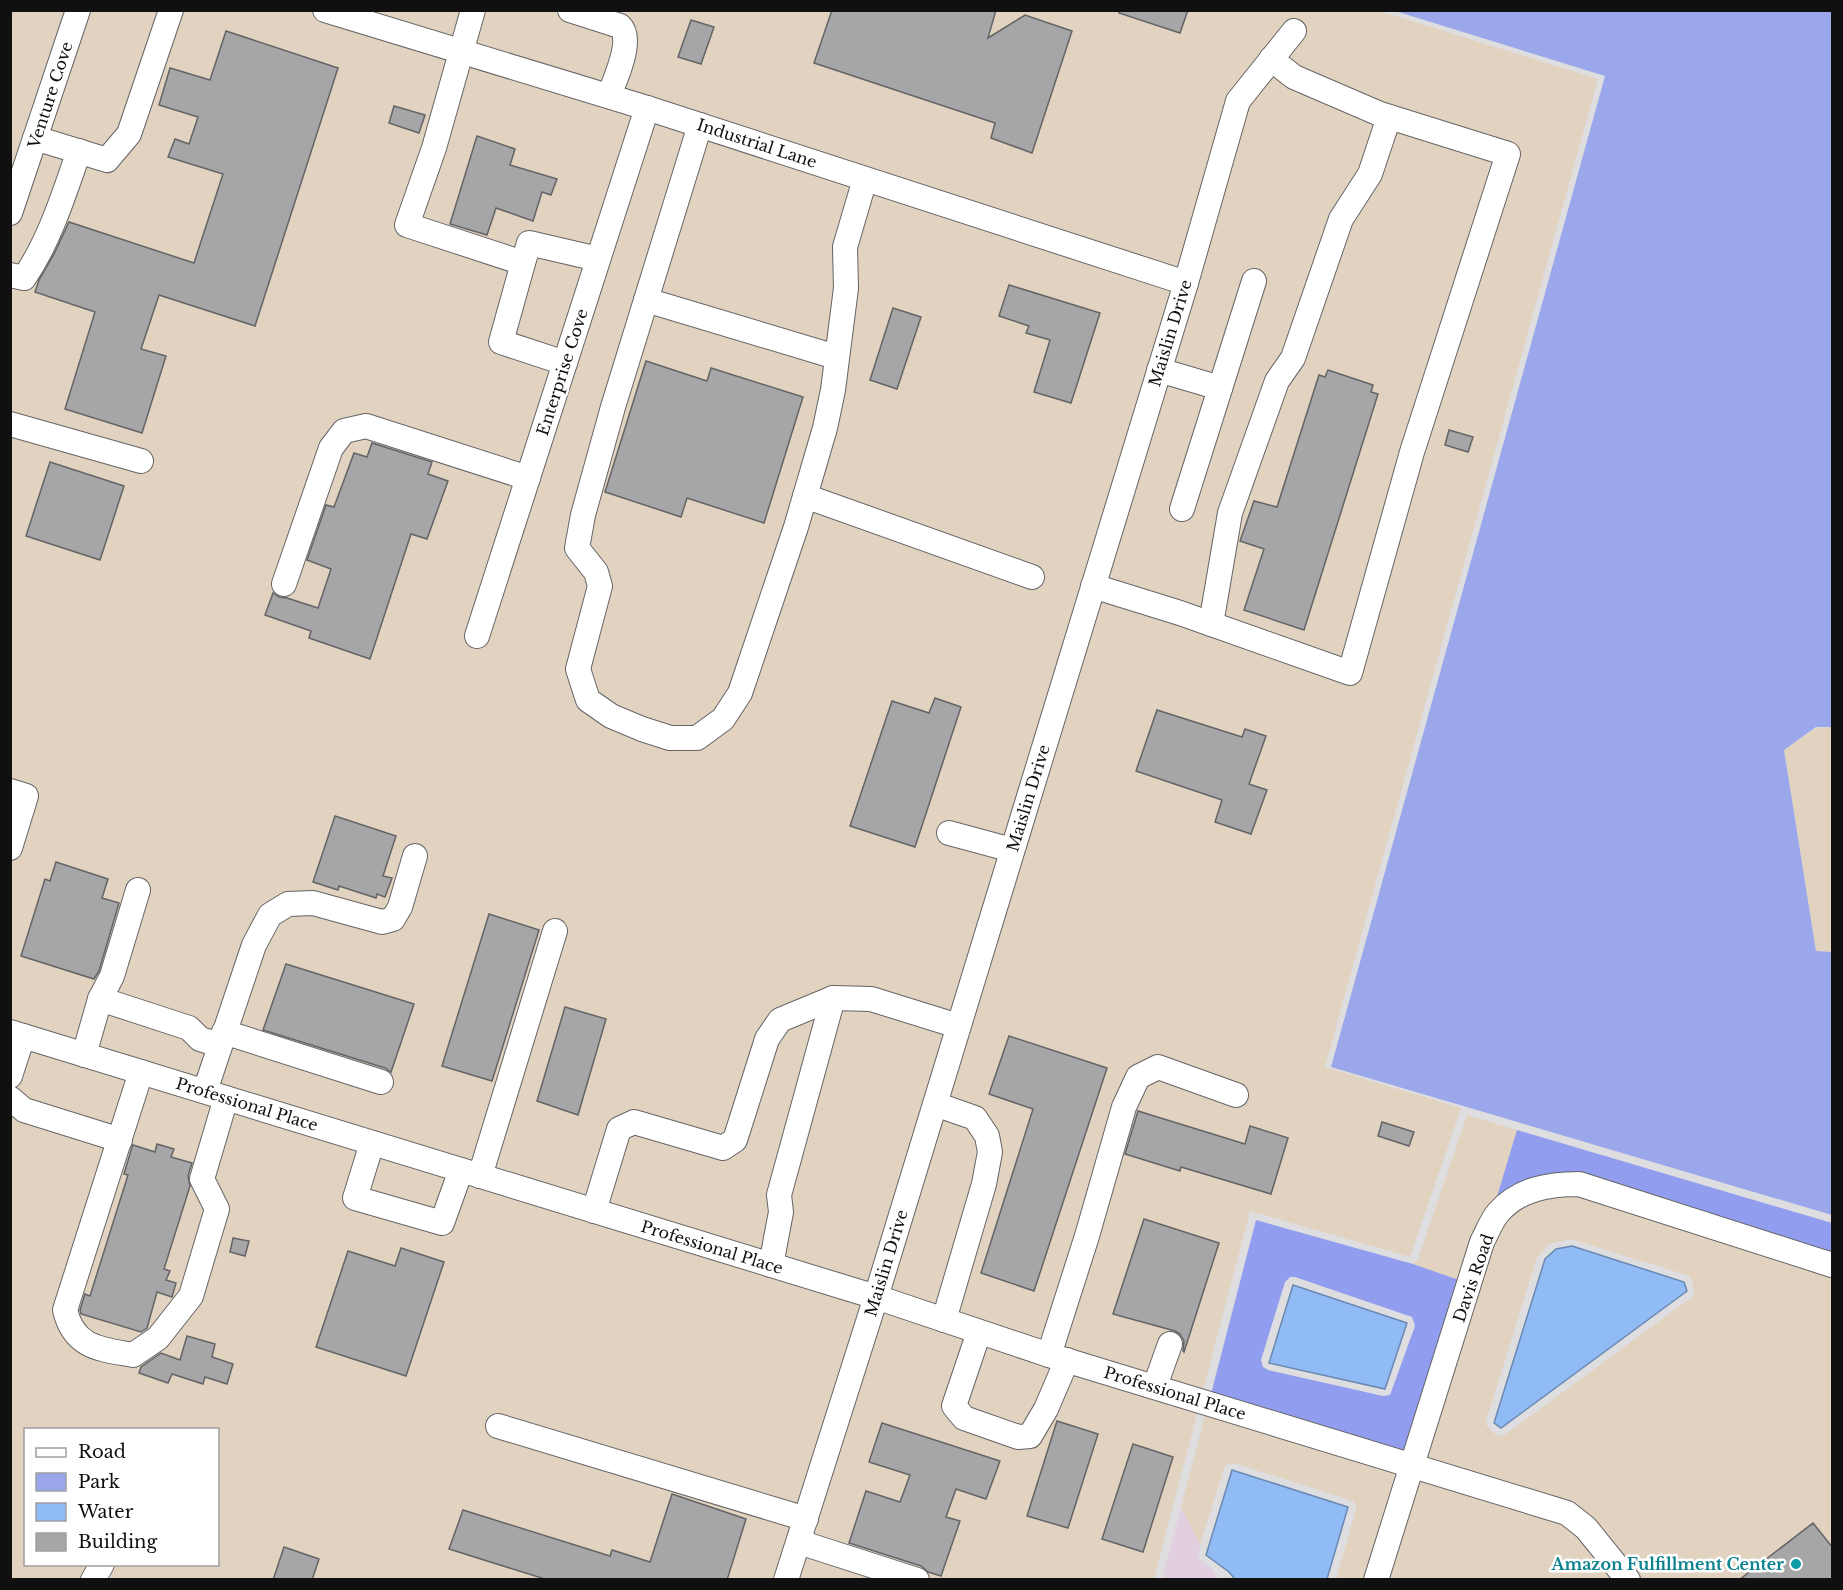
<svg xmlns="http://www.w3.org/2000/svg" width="1843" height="1590" viewBox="0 0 1843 1590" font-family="'Libre Baskerville',serif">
<rect width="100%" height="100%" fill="#dedee0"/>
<polygon fill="#e1cede" points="1181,1507 1200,1545 1198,1558 1213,1570 1217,1579 1162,1580"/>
<g fill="#e2d2c0" fill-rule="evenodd">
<path d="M 1376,10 L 1598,79 L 1325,1067 L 1461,1108 L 1410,1257 L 1250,1211 L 1154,1579 L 11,1580 L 11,11 ZM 26,1430 L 218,1430 L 218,1564 L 26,1564 Z"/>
<polygon points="1832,727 1832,952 1816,951 1784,750 1816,728"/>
<polygon points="1467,1115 1517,1130 1495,1203 1459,1280 1413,1264 1418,1259"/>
<path d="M 1577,1193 L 1832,1274 L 1832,1579 L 1387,1580 L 1491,1246 L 1506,1219 L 1527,1201 ZM 1570,1239 L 1687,1275 L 1691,1279 L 1695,1292 L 1692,1297 L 1506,1434 L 1500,1436 L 1495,1434 L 1486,1425 L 1486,1421 L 1537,1257 L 1549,1244 Z"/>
<polygon points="1206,1411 1400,1471 1366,1579 1336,1579 1356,1510 1356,1505 1353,1501 1234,1463 1227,1464 1224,1468 1200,1545 1181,1507"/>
</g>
<polygon fill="#9ba7eb" points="1395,11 1832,11 1832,727 1816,727 1784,750 1816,951 1832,952 1832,1215 1331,1067 1605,76"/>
<g fill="#919dee" fill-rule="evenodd">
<polygon points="1517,1130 1832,1223 1832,1256 1581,1176 1495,1203"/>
<path d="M 1256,1220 L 1413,1264 L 1459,1280 L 1405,1454 L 1211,1394 ZM 1290,1277 L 1295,1277 L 1412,1317 L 1415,1326 L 1390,1395 L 1383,1396 L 1268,1370 L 1263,1367 L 1261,1360 L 1285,1282 Z"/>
</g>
<g fill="#90bbf5" stroke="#6a88b1" stroke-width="1.5">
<polygon points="1572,1246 1684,1282 1687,1291 1501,1428 1494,1423 1545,1259 1556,1249"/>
<polygon points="1293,1285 1407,1323 1385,1389 1269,1363"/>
<polygon points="1232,1470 1348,1507 1327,1579 1235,1579 1229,1572 1206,1555"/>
</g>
<g fill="#a6a6a8" stroke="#636465" stroke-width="1.5">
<polygon points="832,10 996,10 988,38 1025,15 1072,31 1032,153 991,138 995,123 814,63"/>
<polygon points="1119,10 1188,10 1180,33 1119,13"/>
<polygon points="691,20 714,27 701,64 678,57"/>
<polygon points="226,31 338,68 255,326 159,295 141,349 166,356 142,433 65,409 95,312 35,292 39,280 54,254 69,222 194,263 223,174 168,157 175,139 189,144 198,117 159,105 170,68 210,80"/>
<polygon points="394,106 425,115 419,133 389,123"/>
<polygon points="477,136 515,149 510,165 557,179 551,195 542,192 533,221 496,208 487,235 450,224"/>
<polygon points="1009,285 1100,313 1071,403 1034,392 1050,340 1026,333 1029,326 999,316"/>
<polygon points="893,308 921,317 897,389 870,380"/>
<polygon points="646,361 707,381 711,368 803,397 764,523 687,498 681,517 605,492"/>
<polygon points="1328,370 1373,385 1371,392 1378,394 1304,630 1244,610 1264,549 1240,541 1254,501 1277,507 1319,375 1325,377"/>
<polygon points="1449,430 1473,437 1468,452 1445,445"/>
<polygon points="372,443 432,462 428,474 448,481 427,539 411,534 370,659 309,638 311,631 265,615 273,593 279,597 287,598 318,608 331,569 307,560 326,505 334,507 354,453 367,457"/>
<polygon points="50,462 124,486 100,560 26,536"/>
<polygon points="935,698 961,707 915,847 850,826 892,701 929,713"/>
<polygon points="1157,710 1242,737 1245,729 1266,736 1249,784 1267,790 1251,834 1215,822 1222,800 1136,771"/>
<polygon points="335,816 396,836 383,876 392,878 385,897 377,894 376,898 339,886 338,890 313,882"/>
<polygon points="56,862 108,879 102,898 119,903 99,971 94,979 21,956 45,879 50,881"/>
<polygon points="489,914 539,930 492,1081 442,1066"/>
<polygon points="286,964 414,1004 391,1072 385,1068 263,1030"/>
<polygon points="565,1007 606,1019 578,1115 537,1101"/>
<polygon points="1009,1036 1107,1068 1034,1291 981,1273 1033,1109 989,1094"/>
<polygon points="1138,1111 1245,1144 1250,1126 1288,1138 1271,1194 1181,1167 1180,1171 1125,1154"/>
<polygon points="1382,1122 1414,1132 1409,1146 1378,1136"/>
<polygon points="157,1144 174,1149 171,1157 192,1163 188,1176 190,1186 164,1269 170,1271 166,1280 176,1283 172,1297 157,1292 147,1328 141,1332 81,1314 80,1310 85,1294 90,1296 128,1175 124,1174 132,1147 133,1145 155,1152"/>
<polygon points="1144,1219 1219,1243 1184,1352 1183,1351 1184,1341 1180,1334 1175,1331 1113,1314"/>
<polygon points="233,1238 249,1241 245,1256 230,1252"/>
<polygon points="401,1248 444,1262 406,1376 316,1347 348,1251 395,1266"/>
<polygon points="187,1336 215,1344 212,1357 233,1364 227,1384 205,1377 203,1384 172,1374 168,1383 139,1373 141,1367 161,1353 180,1360"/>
<polygon points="1057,1421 1098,1434 1068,1528 1027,1516"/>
<polygon points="882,1423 1000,1461 986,1499 956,1489 946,1517 960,1521 941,1576 928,1572 921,1566 849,1543 866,1491 900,1502 910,1475 869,1462"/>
<polygon points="1133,1444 1173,1457 1143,1552 1102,1539"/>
<polygon points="672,1494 746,1519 727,1580 548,1580 449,1549 463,1510 610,1556 612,1550 650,1562"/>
<polygon points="1813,1523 1833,1548 1833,1580 1739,1580"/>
<polygon points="284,1547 319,1559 312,1580 273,1580"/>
</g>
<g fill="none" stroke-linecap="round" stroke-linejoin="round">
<defs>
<g id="minor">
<polyline points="325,10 647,108 1186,283"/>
<polyline points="473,10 434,148 407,225 523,263 501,342 565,363"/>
<path d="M 570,10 L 620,26 C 634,40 615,79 609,96"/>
<polyline points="700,125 613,407 583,515 577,548 596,572 600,586 578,669 588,700 611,716 642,729 670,738 697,738 723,719 740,693 796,527 825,428 833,390 846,288 845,247 865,179"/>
<polyline points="35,138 107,160 129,134 171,10"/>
<polyline points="10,213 78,10"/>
<polyline points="523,263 529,243 598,259"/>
<path d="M 10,275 L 24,278 C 50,240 64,194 79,151"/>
<polyline points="646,300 836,357"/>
<polyline points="1159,370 1220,388"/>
<polyline points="10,424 141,461"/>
<polyline points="805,496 1032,577"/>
<polyline points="1182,509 1254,281"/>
<polyline points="284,584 331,448 344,431 366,426 528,478"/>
<polyline points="1093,586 1180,613 1350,673 1412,452 1508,154 1380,114 1294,77 1271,59"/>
<polyline points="1211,624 1230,513 1277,381 1293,358 1341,219 1370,174 1389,117"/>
<polyline points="477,636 647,108"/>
<polyline points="10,791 26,796 10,848"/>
<polyline points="949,833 1012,850"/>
<polyline points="100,999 189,1028 200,1039 220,1045"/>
<polyline points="10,1032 876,1297 1049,1355 1567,1513 1586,1528 1628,1580"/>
<polyline points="224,1032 381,1082"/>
<polyline points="84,1055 100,999 112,976 138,890"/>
<path d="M 141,1072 L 65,1310 C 74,1348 100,1349 133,1355 L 158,1338 L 191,1296 L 217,1209 L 202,1179 L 226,1098"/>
<polyline points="10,1076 23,1036"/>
<polyline points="205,1091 254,945 270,915 288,904 313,903 382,922 393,919 400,907 415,856"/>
<polyline points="10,1098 24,1110 120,1140"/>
<polyline points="935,1104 975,1118 987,1136 990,1152 984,1184 944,1320"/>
<polyline points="372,1143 355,1198 442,1223 461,1170"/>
<polyline points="480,1176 555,931"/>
<polyline points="594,1211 619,1129 634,1122 723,1148 735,1140 767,1039 780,1020 833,998 871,999 958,1026"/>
<polyline points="771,1265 781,1212 779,1195 833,998"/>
<polyline points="979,1332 954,1406 964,1418 1018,1437 1030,1436 1046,1409 1067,1360"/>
<polyline points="1049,1355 1087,1236 1124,1107 1138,1077 1158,1067 1236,1095"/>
<polyline points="1155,1386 1170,1344"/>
<polyline points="498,1426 806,1519"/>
<polyline points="799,1542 917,1580"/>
<polyline points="93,1580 102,1564"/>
<polyline points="786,1580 876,1297 1186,283 1238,101 1294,31"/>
<path d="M 1376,1580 L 1482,1242 C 1487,1233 1491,1221 1498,1213 C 1518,1189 1549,1184 1579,1184 L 1832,1265"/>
</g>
</defs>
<use href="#minor" stroke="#656566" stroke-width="26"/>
<use href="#minor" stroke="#fff" stroke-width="24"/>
</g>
<circle fill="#0f9aa8" stroke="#fff" stroke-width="2" cx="1796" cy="1564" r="6"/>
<g text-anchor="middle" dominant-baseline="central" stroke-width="5" stroke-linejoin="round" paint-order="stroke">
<g font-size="16" fill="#101011" stroke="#fff">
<text transform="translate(50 95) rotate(-72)">Venture Cove</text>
<text transform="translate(757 143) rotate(18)">Industrial Lane</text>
<text transform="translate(1170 333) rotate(-73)">Maislin Drive</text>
<text transform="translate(562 372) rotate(-72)">Enterprise Cove</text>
<text transform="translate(1028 798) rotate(-73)">Maislin Drive</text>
<text transform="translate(247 1104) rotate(17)">Professional Place</text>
<text transform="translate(712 1247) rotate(17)">Professional Place</text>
<text transform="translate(886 1263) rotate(-73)">Maislin Drive</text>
<text transform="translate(1473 1278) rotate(-71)">Davis Road</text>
<text transform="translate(1175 1393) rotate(17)">Professional Place</text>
</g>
<g font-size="16" font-weight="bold" fill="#0d838f" stroke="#fff" text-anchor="end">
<text x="1784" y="1564">Amazon Fulfillment Center</text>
</g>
</g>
<rect width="1843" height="1590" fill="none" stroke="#101011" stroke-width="24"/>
<rect x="24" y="1428" width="195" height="138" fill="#ffffff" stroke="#9f9fa0" stroke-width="1.5"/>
<rect x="36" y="1448" width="30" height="9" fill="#ffffff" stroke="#9f9fa0" stroke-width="1.5"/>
<text x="78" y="1458" font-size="18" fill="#101011">Road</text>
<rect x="36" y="1473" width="30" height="18" fill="#9ba7eb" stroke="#9f9fa0" stroke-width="1.5"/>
<text x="78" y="1488" font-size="18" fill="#101011">Park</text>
<rect x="36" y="1503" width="30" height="18" fill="#90bbf5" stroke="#9f9fa0" stroke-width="1.5"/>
<text x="78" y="1518" font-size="18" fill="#101011">Water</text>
<rect x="36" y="1533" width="30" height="18" fill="#a6a6a8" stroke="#9f9fa0" stroke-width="1.5"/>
<text x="78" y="1548" font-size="18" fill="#101011">Building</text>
</svg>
